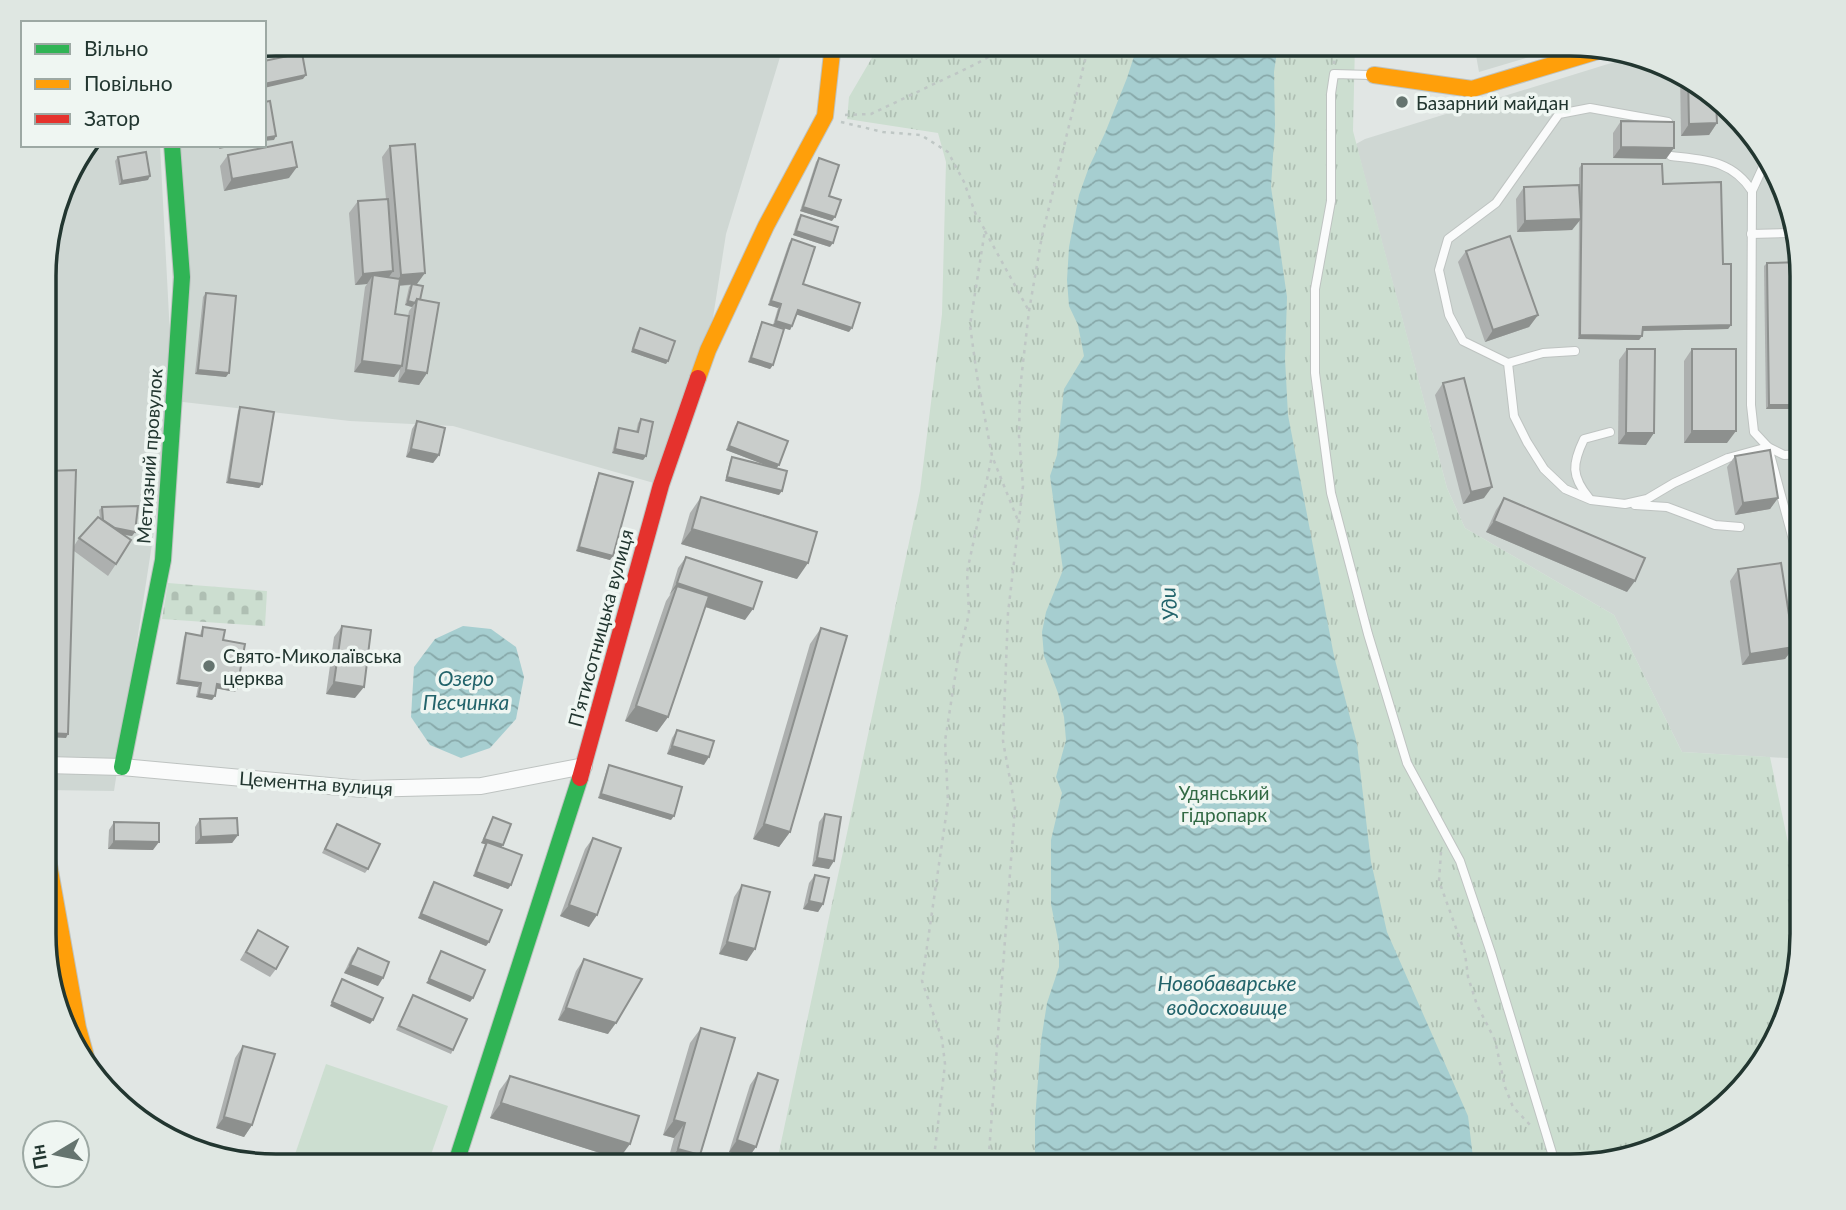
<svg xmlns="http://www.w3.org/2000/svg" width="1846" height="1210" viewBox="0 0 1846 1210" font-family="Lato,sans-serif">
<defs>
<pattern id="cemetery-stones" width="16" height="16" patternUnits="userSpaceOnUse" patternTransform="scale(1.75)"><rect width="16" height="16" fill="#ccded0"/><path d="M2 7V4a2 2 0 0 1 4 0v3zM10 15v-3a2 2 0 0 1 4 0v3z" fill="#afbfb3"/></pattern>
<pattern id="park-tufts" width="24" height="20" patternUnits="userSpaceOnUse" patternTransform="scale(1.75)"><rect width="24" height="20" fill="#ccded0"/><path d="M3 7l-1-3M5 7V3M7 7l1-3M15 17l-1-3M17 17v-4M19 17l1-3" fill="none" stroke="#afbfb3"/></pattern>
<pattern id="water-waves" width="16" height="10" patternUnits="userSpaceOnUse" patternTransform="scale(1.75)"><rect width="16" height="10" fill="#a6ced0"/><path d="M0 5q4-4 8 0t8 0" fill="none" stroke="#87a8a9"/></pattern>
</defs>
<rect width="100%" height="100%" fill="#e1e6e4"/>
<g fill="#cfd7d3">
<polygon points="276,44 784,44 726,234 708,350 661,485 453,426 350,421 174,401 114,791 46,790 46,246 68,173 89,145 160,145 173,392 172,145 264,145 264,46"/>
<polygon points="1474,44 1573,44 1479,72"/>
<polygon points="1637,55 1645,56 1700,83 1771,160 1802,261 1802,759 1682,752 1614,615 1465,528 1447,488 1356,144 1365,139"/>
<polygon points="46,927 76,1051 46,964"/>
</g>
<polygon fill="#ccded0" points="326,1064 448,1106 427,1166 291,1166"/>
<polygon fill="url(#cemetery-stones)" points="168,583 267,591 265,626 162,619"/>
<polygon fill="url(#park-tufts)" points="880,44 1355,44 1353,131 1447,488 1465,528 1614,615 1682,752 1770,757 1802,909 1802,949 1763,1064 1686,1135 1585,1166 776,1166 920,491 942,314 946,162 938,133 847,119 849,97"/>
<g fill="url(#water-waves)">
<polygon points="1138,44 1278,44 1274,72 1275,125 1271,187 1287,297 1285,359 1288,415 1334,656 1357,744 1371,862 1387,932 1468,1116 1474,1166 1035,1166 1035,1119 1041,1041 1047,1003 1059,967 1059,945 1051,904 1051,840 1062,793 1056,777 1066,740 1064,717 1058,693 1044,656 1042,632 1046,612 1063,570 1050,476 1057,455 1064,389 1084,356 1078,325 1069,306 1067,280 1069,247 1079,195 1089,167 1105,133 1127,78"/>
<polygon points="463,626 491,629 516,647 524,677 516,719 490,748 461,758 430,745 411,717 414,667 435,639"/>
</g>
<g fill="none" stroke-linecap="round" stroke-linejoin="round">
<defs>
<g id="lane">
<polyline points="1371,75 1334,74 1331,94 1331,201 1315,289 1315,373 1331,493 1368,634 1407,763 1460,861 1491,953 1556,1166"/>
<polyline points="1668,122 1590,108 1559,114 1496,203 1448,239 1439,270 1449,315 1463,341 1508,363 1514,416 1527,442 1544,469 1565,489 1591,500 1625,504 1647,499 1674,483 1728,458 1768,447 1802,573"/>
<path d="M 1671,156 C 1705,160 1732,160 1752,191 L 1751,405 L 1754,432 L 1768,447 L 1784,455 L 1802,454"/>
<polyline points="1752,191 1768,156"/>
<polyline points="1751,234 1793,233"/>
<polyline points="1508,363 1543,353 1575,351"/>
<path d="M 1589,498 C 1571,476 1572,464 1584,439 L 1610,432"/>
<polyline points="1635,505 1667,507 1715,525 1740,527"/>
</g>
<polyline id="street" points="46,765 122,767 362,789 481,786 584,766"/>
<g id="fast">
<polyline points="122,767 163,560 182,277 172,145"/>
<polyline points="455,1166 580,778"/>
</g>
<g id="slow">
<polyline points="1374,75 1472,89 1605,49"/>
<polyline points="698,378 708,350 766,226 825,116 833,44"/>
<polyline points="46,848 78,1028 88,1064"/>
</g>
<polyline id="jam" points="580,778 661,485 698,378"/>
</defs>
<use href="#lane" stroke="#bec3c1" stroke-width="10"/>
<use href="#street" stroke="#bec3c1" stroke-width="18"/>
<use href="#fast" stroke="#bec3c1" stroke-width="18"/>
<use href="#slow" stroke="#bec3c1" stroke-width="18"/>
<use href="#jam" stroke="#bec3c1" stroke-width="18"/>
<g stroke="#bfc7c5" stroke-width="2.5" stroke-dasharray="3.5 5" stroke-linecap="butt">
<polyline points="1334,64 1336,44"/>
<polyline points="845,115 871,114 976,64 1011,44"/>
<polyline points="841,122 883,132 921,135 948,152 964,182 976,215 985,230 970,325 977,376 992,456 1019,523"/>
<polyline points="985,231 1029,311"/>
<polyline points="1441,852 1439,881 1465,953 1468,977 1477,1005 1495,1040 1505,1087 1513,1107 1531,1126"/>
<polyline points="933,1166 945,1064 942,1039 922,981 948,802 945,741 958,658 969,614 967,572 992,456"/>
<polyline points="988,1166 1015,807 1003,741 1008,613 1023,486 1019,436 1020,389 1029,311 1042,236 1089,44"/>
</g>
<use href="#lane" stroke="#fafbfb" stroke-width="8"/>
<use href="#street" stroke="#fafbfb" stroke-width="16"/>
<use href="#fast" stroke="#30b455" stroke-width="16"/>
<use href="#slow" stroke="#ff9f0a" stroke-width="16"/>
<use href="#jam" stroke="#e5322d" stroke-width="16"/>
</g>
<g fill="#adb0af" fill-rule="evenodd">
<polygon points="1680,73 1700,83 1717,123 1709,135 1681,136"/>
<polygon points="1621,121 1666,159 1613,158 1613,133"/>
<path d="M 390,146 L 420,300 L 427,373 L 419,385 L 398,382 L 400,369 L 394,377 L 354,372 L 365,287 L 367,284 L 355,285 L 349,213 L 358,201 L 386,199 L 382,157 ZM 411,285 L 409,287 L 405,305 L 412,307 L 409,311 L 408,316 L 395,314 L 399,286 Z"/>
<polygon points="228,155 289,178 224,191 220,166"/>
<polygon points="118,157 148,180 119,185 115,161"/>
<polygon points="819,158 829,196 832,221 800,211 816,162"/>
<polygon points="1582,164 1663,184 1723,264 1731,325 1728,329 1642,331 1642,336 1639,340 1578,339 1579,221 1572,230 1517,232 1516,199 1524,187 1579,186 1579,168"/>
<polygon points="801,215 830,247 793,235 798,219"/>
<polygon points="792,239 803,284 849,332 796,314 792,326 790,330 773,325 778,308 768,305 789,243"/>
<polygon points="1466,251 1538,315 1529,327 1485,342 1458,262"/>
<polygon points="1802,262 1802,409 1766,409 1764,266 1767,263"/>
<polygon points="206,293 226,377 195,374 203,297"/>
<polygon points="762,322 773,365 770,369 748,362 760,326"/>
<polygon points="640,328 666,364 631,352 637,332"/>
<polygon points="1627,349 1646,445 1618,444 1619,360"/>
<polygon points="1692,349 1727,443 1684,443 1684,361"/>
<polygon points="1443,383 1484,498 1463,504 1435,395"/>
<polygon points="240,407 262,484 259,488 226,483 238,411"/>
<polygon points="641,419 646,456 643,460 612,453 617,432 619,428 636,432 638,423"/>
<polygon points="417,421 439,455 433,463 406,457 412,429"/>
<polygon points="738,422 776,468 779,495 725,481 730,461 732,457 771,467 726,450 735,426"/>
<polygon points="1735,456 1778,498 1770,509 1735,515 1727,467"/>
<polygon points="599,473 610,560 576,551 597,477"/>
<polygon points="701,497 797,579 681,544 690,513"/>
<polygon points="1504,498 1627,592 1486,532 1496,510"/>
<polygon points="102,507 135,532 132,536 124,535 116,564 108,576 74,551 66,738 74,546 79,538 100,518 99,510"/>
<polygon points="686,557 745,620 705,607 668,717 657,732 625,721 666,601 670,595 678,568"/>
<polygon points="1738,569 1794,647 1785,659 1742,665 1730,581"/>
<polygon points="342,626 355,698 326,694 334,637"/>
<polygon points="203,627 223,640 237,688 235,692 216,688 212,700 196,697 198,687 176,684 184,637 186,633 200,636 201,631"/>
<polygon points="821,628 790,832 779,847 753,839 810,644"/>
<polygon points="677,730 704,765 667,754 672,738"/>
<polygon points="609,765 671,820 598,798 607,769"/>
<polygon points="825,814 829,869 812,866 819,822"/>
<polygon points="493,817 511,885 508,889 473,876 485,844 481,843"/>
<polygon points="200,819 238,835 232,843 195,844 195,827"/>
<polygon points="114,822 153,850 108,849 109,830"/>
<polygon points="337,824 368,869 365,873 322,853"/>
<polygon points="593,838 589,927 560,916 585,849"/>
<polygon points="815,875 823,904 818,912 803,909 809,883"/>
<polygon points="434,882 489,942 486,946 418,918 431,886"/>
<polygon points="742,885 747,961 719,954 734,897"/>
<polygon points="258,930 276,969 270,977 240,960"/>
<polygon points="358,948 378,986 344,973 352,956"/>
<polygon points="584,959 608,1034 558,1020 576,971"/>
<polygon points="413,995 453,1050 451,1054 396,1030"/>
<polygon points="701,1028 700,1155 667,1164 674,1138 663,1135 690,1043"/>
<polygon points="243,1046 252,1125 244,1137 216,1128 235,1058"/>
<polygon points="758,1073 756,1147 748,1158 729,1152 750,1085"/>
<polygon points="510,1076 619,1159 490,1118 499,1091"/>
</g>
<g fill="#8d908e">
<polygon points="306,75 303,79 264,88 264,84"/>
<polygon points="1717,123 1709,135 1681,136 1689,124"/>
<polygon points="276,136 274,140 264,141 264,138"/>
<polygon points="221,145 239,145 219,149"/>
<polygon points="1621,147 1674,148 1666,159 1613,158"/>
<polygon points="297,167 289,178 224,191 232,179"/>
<polygon points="150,176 148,180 119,185 122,181"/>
<polygon points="803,207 835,217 832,221 800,211"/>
<polygon points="1581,219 1572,230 1517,232 1525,221"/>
<polygon points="796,231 833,243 830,247 793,235"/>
<polygon points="393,271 385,283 373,275 367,284 355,285 363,274"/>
<polygon points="425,273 417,284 393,286 401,275"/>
<polygon points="408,301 415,303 412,307 405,305"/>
<polygon points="771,301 781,304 778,308 768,305"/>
<polygon points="798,310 852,328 849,332 795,314"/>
<polygon points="1538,315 1529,327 1485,342 1493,330"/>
<polygon points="776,321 792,326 790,330 773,325"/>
<polygon points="1731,325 1728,329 1640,331 1643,327"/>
<polygon points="1580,335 1642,336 1639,340 1578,339"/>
<polygon points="633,349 668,361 666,364 631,352"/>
<polygon points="751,358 773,365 770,369 748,362"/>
<polygon points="362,361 402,366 394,377 354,372"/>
<polygon points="198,370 229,373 226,377 195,374"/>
<polygon points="406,370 427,373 419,385 398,382"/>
<polygon points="1769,405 1802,405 1802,409 1766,409"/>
<polygon points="1692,431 1736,431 1727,443 1684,443"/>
<polygon points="1626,433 1654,433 1646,445 1618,444"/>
<polygon points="729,446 779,465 776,469 726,450"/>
<polygon points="411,449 439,455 433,463 406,457"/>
<polygon points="615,449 646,456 643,460 612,453"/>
<polygon points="727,477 782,491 779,495 725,481"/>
<polygon points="229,479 262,484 259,488 226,483"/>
<polygon points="1492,487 1484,498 1463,504 1471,492"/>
<polygon points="1778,498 1770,509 1735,515 1743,503"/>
<polygon points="1494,521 1635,581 1627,592 1486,532"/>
<polygon points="103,526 135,532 132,536 100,530"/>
<polygon points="692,529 808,563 797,579 681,544"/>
<polygon points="579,547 613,556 610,560 576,551"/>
<polygon points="677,583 753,609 745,620 673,596 677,586 669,595"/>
<polygon points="1794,647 1785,659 1742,665 1750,654"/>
<polygon points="179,680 201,683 198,687 176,684"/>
<polygon points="334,682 364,687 355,698 326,694"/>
<polygon points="217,684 237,688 235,692 214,688"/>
<polygon points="199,694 215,696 212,700 196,697"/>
<polygon points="636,706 668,717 657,732 625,721"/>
<polygon points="46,733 68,734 66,738 46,737"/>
<polygon points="672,746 709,757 704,765 667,754"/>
<polygon points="601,794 674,816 671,820 598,798"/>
<polygon points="764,824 790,832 779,847 753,839"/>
<polygon points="238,835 232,843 195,844 201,837"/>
<polygon points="484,839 503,845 500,849 481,843"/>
<polygon points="114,841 159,842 153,850 108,849"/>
<polygon points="817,858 834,861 829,869 812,866"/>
<polygon points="476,872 511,885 508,889 473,876"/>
<polygon points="809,901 823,904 818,912 803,909"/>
<polygon points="569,905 597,915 589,927 560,916"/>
<polygon points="421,914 489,942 486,946 418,918"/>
<polygon points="727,942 755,949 747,961 719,954"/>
<polygon points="350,965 383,978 378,986 344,973"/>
<polygon points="429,979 473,998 470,1002 426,983"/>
<polygon points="332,1002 373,1020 370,1024 330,1006"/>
<polygon points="566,1008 616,1023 608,1034 558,1020"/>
<polygon points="501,1103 630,1144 619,1159 490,1118"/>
<polygon points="224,1117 252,1125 244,1137 216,1128"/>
<polygon points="674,1120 685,1123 674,1138 663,1135"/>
<polygon points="737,1140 756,1147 748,1158 729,1152"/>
<polygon points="678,1149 700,1155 693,1166 674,1166 667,1164"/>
</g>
<g fill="#c9cdcb" stroke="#8d908e" stroke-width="2">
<polygon points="302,53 306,75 264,84 264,61"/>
<polygon points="1688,77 1700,83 1716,101 1717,123 1689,124"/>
<polygon points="270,101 276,136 264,138 264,102"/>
<polygon points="1621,121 1674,122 1674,148 1621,147"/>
<polygon points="292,142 297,167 232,179 228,155"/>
<polygon points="415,144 425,273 401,275 390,146"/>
<polygon points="146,152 150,176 122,181 118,157"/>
<polygon points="819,158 839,165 829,196 841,200 835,217 803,207"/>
<polygon points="1582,164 1662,164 1663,184 1721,182 1723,264 1731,264 1731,325 1643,327 1642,336 1580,335"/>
<polygon points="1579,185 1581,219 1525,221 1524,187"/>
<polygon points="388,199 393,271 363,274 358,201"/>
<polygon points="801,215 838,227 833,243 796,231"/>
<polygon points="1510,236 1538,315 1493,330 1466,251"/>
<polygon points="792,239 815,247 803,284 860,303 852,328 798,310 792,326 776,321 781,304 771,301"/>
<polygon points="1802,262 1802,405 1769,405 1767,263"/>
<polygon points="373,275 400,279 395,314 409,316 402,366 362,361"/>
<polygon points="412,284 423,286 420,300 417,299 415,303 408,301"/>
<polygon points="206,293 236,296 229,373 198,370"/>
<polygon points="417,299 439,303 427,373 406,370"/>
<polygon points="762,322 784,329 773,365 751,358"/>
<polygon points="640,328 675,341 668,361 633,349"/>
<polygon points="1627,349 1655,349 1654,433 1626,433"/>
<rect x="1692" y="349" width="44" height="82"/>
<polygon points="1464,378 1492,487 1471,492 1443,383"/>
<polygon points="240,407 274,412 262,484 229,479"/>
<polygon points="641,419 653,422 646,456 615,449 619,428 638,432"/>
<polygon points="417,421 445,428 439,455 411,449"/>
<polygon points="738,422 788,441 779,465 729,446"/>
<polygon points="1770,450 1778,498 1743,503 1735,456"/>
<polygon points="732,457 787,471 782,491 727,477"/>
<polygon points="76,470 68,734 46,733 46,471"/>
<polygon points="599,473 633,482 613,556 579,547"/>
<polygon points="701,497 817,532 808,563 692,529"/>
<polygon points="1504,498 1645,558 1635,581 1494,521"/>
<polygon points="138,506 135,532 115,528 103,520 102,507"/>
<polygon points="98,517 131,540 116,564 79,538"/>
<polygon points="686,557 762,582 753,609 677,583"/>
<polygon points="1781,563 1794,647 1750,654 1738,569"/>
<polygon points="677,586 709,596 668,717 636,706"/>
<polygon points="342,626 371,630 364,687 334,682"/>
<polygon points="203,627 225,630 223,640 245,644 237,688 217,684 215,696 199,694 201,683 179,680 186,633 202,636"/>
<polygon points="821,628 847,636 790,832 764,824"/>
<polygon points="677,730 714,741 709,757 672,746"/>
<polygon points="609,765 682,787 674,816 601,794"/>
<polygon points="825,814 841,817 834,861 817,858"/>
<polygon points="493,817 511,824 503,845 484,839"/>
<polygon points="237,818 238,835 201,837 200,819"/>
<polygon points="114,822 159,823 159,842 114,841"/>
<polygon points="337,824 380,844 368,869 325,849"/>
<polygon points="593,838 621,848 597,915 569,905"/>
<polygon points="487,842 522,855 511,885 476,872"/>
<polygon points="815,875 829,878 823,904 809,901"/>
<polygon points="434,882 502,910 489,942 421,914"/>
<polygon points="742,885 770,892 755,949 727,942"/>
<polygon points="258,930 288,947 276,969 246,952"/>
<polygon points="358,948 389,962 383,978 350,965"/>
<polygon points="441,951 485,970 473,998 429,979"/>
<polygon points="584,959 642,979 616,1023 566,1008"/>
<polygon points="342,979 383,998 373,1020 332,1002"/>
<polygon points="413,995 467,1019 453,1050 399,1026"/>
<polygon points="701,1028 735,1038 700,1155 678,1149 685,1123 674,1120"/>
<polygon points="243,1046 275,1054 252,1125 224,1117"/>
<polygon points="758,1073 778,1080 756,1147 737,1140"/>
<polygon points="510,1076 639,1116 630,1144 501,1103"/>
</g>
<g fill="#65746f" stroke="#eff6f2" stroke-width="2.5">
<circle cx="1402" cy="102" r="7"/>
<circle cx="209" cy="666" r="7"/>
</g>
<g text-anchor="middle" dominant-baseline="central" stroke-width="7" stroke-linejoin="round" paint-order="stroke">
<g font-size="19" fill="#223630" stroke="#eff6f2" text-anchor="start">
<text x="1416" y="102">Базарний майдан</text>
<text x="223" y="655">Свято-Миколаївська<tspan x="223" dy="22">церква</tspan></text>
</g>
<g font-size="19" fill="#223630" stroke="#eff6f2">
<text transform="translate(149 456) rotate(-86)">Метизний провулок</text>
<text transform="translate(600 628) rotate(-75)">П’ятисотницька вулиця</text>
<text transform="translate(316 783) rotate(4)">Цементна вулиця</text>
</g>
<g font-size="19" fill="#316943" stroke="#eff6f2">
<text x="1224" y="792">Удянський<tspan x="1224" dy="22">гідропарк</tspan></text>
</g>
<g font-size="21" font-style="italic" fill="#23646b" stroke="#eff6f2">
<text transform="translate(1168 604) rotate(-95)">Уди</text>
<text x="466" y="677">Озеро<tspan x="466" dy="24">Песчинка</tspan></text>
<text x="1227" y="982">Новобаварське<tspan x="1227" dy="24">водосховище</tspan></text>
</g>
</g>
<path d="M0 0H1846V1210H0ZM276 56H1570A220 220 0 0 1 1790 276V934A220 220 0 0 1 1570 1154H276A220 220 0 0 1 56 934V276A220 220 0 0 1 276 56Z" fill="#dfe7e2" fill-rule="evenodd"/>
<path fill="none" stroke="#223630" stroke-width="3.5" d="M276 56H1570A220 220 0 0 1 1790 276V934A220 220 0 0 1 1570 1154H276A220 220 0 0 1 56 934V276A220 220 0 0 1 276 56Z"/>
<rect x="21" y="21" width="245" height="126" fill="#eff6f2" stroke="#9da9a4" stroke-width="2"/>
<rect x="35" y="44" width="35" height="10" fill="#30b455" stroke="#9da9a4" stroke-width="2"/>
<text x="84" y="56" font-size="21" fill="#223630">Вільно</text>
<rect x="35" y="79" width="35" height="10" fill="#ff9f0a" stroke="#9da9a4" stroke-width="2"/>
<text x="84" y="91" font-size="21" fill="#223630">Повільно</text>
<rect x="35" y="114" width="35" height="10" fill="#e5322d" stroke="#9da9a4" stroke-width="2"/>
<text x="84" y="126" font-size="21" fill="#223630">Затор</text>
<g transform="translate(56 1154) rotate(260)"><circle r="33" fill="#eff6f2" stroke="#9da9a4" stroke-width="2"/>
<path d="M0-5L12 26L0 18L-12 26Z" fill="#65746f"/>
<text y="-10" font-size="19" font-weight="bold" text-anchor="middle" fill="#223630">Пн</text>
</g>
</svg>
